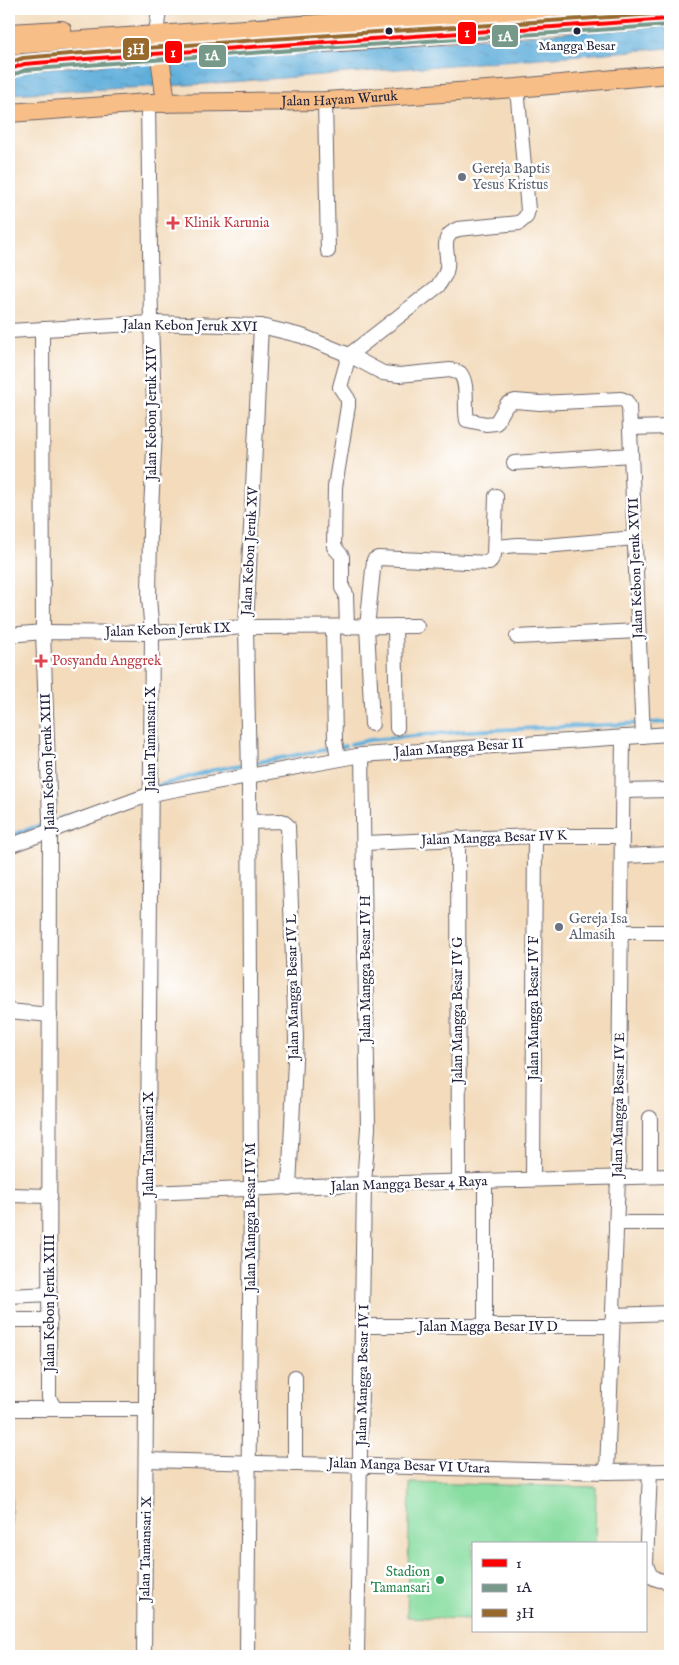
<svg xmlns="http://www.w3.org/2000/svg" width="679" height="1665" viewBox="0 0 679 1665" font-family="'IM FELL English',serif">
<defs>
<pattern id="water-ripples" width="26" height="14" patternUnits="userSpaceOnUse" patternTransform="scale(1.25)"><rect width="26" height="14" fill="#60afdb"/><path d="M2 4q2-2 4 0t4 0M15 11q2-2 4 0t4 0" fill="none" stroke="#4f8eb3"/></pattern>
</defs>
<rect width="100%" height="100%" fill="#fff"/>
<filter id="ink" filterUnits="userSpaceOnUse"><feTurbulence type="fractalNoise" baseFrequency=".02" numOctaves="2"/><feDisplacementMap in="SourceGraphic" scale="10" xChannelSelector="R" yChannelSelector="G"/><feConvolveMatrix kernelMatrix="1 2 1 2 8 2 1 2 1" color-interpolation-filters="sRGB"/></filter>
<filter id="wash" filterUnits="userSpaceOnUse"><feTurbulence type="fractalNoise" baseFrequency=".0096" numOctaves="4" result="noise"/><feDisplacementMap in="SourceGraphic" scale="20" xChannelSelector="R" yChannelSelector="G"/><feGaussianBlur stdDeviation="1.12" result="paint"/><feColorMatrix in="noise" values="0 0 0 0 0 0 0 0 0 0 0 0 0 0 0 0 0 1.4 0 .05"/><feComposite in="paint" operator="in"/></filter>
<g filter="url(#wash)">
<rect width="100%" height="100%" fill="#f3dbbc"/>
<g fill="#88dda0" stroke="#55806e">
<polygon points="9,1457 12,1457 11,1546 9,1546"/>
<polygon points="410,1483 596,1487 595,1544 473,1544 473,1619 407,1617"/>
</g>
<polygon fill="url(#water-ripples)" stroke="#41688b" points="670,25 670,48 205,84 9,94 9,70 122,64"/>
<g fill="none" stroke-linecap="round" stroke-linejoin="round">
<g stroke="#60afdb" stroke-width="4">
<polyline points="351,744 369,740 469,731 670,722"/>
<polyline points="253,763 345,746"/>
<polyline points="158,786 213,770 246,764"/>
<polyline points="54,821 104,804"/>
<polyline points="9,836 47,823"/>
</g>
</g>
</g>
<g filter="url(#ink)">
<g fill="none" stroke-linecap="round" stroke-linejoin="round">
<defs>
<g id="minor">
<polyline points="156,35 159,9"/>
<polyline points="325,101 328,251"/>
<polyline points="42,329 43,632 50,819 49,1398 55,1409"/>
<path d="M 9,331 L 151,323 L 261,326 L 302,336 L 349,355 L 383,373 L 399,375 L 450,370 L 460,373 C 469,384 464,406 467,420 L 486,424 L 496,423 L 507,404 L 515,401 L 540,403 L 621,399 L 626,401 L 629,406 L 643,736"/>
<path d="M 349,355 L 438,286 C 440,282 445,276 446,272 C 452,255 436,238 458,229 L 519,223 L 526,217 L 528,210 L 517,88"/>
<polyline points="630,428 670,427"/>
<polyline points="514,463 631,455"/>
<polyline points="495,547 518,545 545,546 635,538"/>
<polyline points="395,626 397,728"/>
<polyline points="333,628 335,740 338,759"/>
<polyline points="347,628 346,594 342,588 342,556 334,547 335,487 348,406 348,399 340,387 349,355"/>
<polyline points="9,635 43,632 152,633 246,627 417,626"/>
<polyline points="517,637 638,631"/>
<polyline points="372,724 367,627 374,560 378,558 489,563 494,555 496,496"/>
<polyline points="623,791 670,790"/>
<polyline points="250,822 282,821 288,826 296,1039 289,1188"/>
<polyline points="458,838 459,1182"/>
<polyline points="365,843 535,836 622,836"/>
<polyline points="9,846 151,794 362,755 670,734"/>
<polyline points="623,856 670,854"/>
<polyline points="621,932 670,932"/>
<polyline points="9,1011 50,1015"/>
<polyline points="650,1118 650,1176"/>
<polyline points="533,1179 535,836"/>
<polyline points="485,1182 485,1327"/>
<polyline points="149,1193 364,1184 670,1176"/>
<polyline points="9,1195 50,1196"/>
<polyline points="616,1223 670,1223"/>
<polyline points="9,1296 50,1294"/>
<polyline points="613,1315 670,1313"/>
<polyline points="9,1320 50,1320"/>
<polyline points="364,1326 612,1326"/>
<polyline points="9,1409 146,1409"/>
<polyline points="147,1460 607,1472 670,1471"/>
<polyline points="295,1462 295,1377"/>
<polyline points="607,1472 618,1177 623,737"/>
<path d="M 650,1472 L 646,1563 C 649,1578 655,1581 670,1581"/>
<polyline points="144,1656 152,633 149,598 150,530 155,430 151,323 148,103"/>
<polyline points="247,1656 251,1190 249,777 246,627 261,326"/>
<polyline points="357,1656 364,1184 368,1128 362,755"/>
</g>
<g id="major">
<polyline points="9,33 62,30"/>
<polyline points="158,41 166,103"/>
<polyline points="9,45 389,19 587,9"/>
<polyline points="9,70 24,64 224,47 341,42 670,19"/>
<path id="s1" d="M 9,113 L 148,103 L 325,101 L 517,88 L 670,74"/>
</g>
</defs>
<use href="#minor" stroke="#6b6368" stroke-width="16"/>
<use href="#major" stroke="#6b6368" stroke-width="20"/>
<use href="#minor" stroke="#fff" stroke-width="14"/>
<use href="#major" stroke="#f7be87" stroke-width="18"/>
<defs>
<path id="bus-1" d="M 9,70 L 24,64 C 239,46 455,34 670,19"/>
<path id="bus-2" d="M 11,76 L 25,70 C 240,52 455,40 670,25"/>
<path id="bus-3" d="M 9,63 L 23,58 C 239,39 454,28 670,13"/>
</defs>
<use href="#bus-1" stroke="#fff" stroke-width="8"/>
<use href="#bus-2" stroke="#fff" stroke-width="8"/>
<use href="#bus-3" stroke="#fff" stroke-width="8"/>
<use href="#bus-1" stroke="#f00" stroke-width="4"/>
<use href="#bus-2" stroke="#77998a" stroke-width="4"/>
<use href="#bus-3" stroke="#97692d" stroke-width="4"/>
</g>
</g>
<g fill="#22223b" stroke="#fff" stroke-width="2">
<circle cx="389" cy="31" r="4.5"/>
<circle cx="577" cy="31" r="4.5"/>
</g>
<g fill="#6b7280" stroke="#fff" stroke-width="2">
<circle cx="462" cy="177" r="5"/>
<circle cx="559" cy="927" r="5"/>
</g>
<g fill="#e0444e" stroke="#fff" stroke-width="2">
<path d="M170.5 215.5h5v5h5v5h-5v5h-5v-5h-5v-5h5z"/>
<path d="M38.5 653.5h5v5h5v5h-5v5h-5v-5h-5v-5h5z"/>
</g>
<circle fill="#2e9e5b" stroke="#fff" stroke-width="2" cx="440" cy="1580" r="5"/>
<g text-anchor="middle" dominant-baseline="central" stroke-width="5" stroke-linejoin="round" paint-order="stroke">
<g font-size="13" fill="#22223b" stroke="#fff">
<text x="577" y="46">Mangga Besar</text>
</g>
<g font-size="14" fill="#22223b" stroke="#fff">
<text stroke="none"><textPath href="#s1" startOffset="331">Jalan Hayam Wuruk</textPath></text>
<text transform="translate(190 326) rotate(1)">Jalan Kebon Jeruk XVI</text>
<text transform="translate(152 413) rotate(-90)">Jalan Kebon Jeruk XIV</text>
<text transform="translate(250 551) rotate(-87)">Jalan Kebon Jeruk XV</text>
<text transform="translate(636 568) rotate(-92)">Jalan Kebon Jeruk XVII</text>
<text transform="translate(168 630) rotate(-2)">Jalan Kebon Jeruk IX</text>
<text transform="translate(151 739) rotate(-90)">Jalan Tamansari X</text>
<text transform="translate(459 748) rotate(-4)">Jalan Mangga Besar II</text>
<text transform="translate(48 762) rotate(-92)">Jalan Kebon Jeruk XIII</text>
<text transform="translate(494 838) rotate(-2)">Jalan Mangga Besar IV K</text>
<text transform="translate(366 969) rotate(-90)">Jalan Mangga Besar IV H</text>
<text transform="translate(293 987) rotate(-91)">Jalan Mangga Besar IV L</text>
<text transform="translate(534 1008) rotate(-90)">Jalan Mangga Besar IV F</text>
<text transform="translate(458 1010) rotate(-90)">Jalan Mangga Besar IV G</text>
<text transform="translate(619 1105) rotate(-89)">Jalan Mangga Besar IV E</text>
<text transform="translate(149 1144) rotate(-90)">Jalan Tamansari X</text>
<text transform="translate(409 1184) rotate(-2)">Jalan Mangga Besar 4 Raya</text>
<text transform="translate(251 1217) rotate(-90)">Jalan Mangga Besar IV M</text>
<text transform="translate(50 1303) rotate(-90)">Jalan Kebon Jeruk XIII</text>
<text x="488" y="1327">Jalan Magga Besar IV D</text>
<text transform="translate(363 1375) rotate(-89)">Jalan Mangga Besar IV I</text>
<text transform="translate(409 1466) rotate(2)">Jalan Manga Besar VI Utara</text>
<text transform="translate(146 1549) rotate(-89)">Jalan Tamansari X</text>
</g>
<g font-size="14" fill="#5b616d" stroke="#fff" text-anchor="start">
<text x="472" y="169">Gereja Baptis<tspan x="472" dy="16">Yesus Kristus</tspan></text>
<text x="569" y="919">Gereja Isa<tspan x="569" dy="16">Almasih</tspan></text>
</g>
<g font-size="14" fill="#be3a42" stroke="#fff" text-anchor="start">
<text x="184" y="223">Klinik Karunia</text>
<text x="52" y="661">Posyandu Anggrek</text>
</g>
<g font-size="14" fill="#27864d" stroke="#fff" text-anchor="end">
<text x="430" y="1572">Stadion<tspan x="430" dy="16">Tamansari</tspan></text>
</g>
</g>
<g stroke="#fff" stroke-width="2">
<rect x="457" y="21" width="20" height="24" rx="5" fill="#f00"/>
<rect x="491" y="24" width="28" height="24" rx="5" fill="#77998a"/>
<rect x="122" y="37" width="28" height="24" rx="5" fill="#97692d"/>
<rect x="164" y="40" width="19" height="24" rx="5" fill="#f00"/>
<rect x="198" y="44" width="29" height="24" rx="5" fill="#77998a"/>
</g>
<g font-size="14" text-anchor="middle" font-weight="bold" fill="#fff">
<text x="467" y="37">1</text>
<text x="505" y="41">1A</text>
<text x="136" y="54">3H</text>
<text x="173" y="57">1</text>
<text x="212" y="60">1A</text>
</g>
<rect width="679" height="1665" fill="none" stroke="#fff" stroke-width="30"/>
<rect x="472" y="1542" width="175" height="90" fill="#ffffff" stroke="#a7a7b1"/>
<rect x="482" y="1559" width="25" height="8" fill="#ff0000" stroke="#a7a7b1"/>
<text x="516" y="1568" font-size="15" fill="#22223b">1</text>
<rect x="482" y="1584" width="25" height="8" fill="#77998a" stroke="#a7a7b1"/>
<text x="516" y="1592" font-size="15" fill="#22223b">1A</text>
<rect x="482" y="1609" width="25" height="8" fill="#97692d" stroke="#a7a7b1"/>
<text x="516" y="1618" font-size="15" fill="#22223b">3H</text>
</svg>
